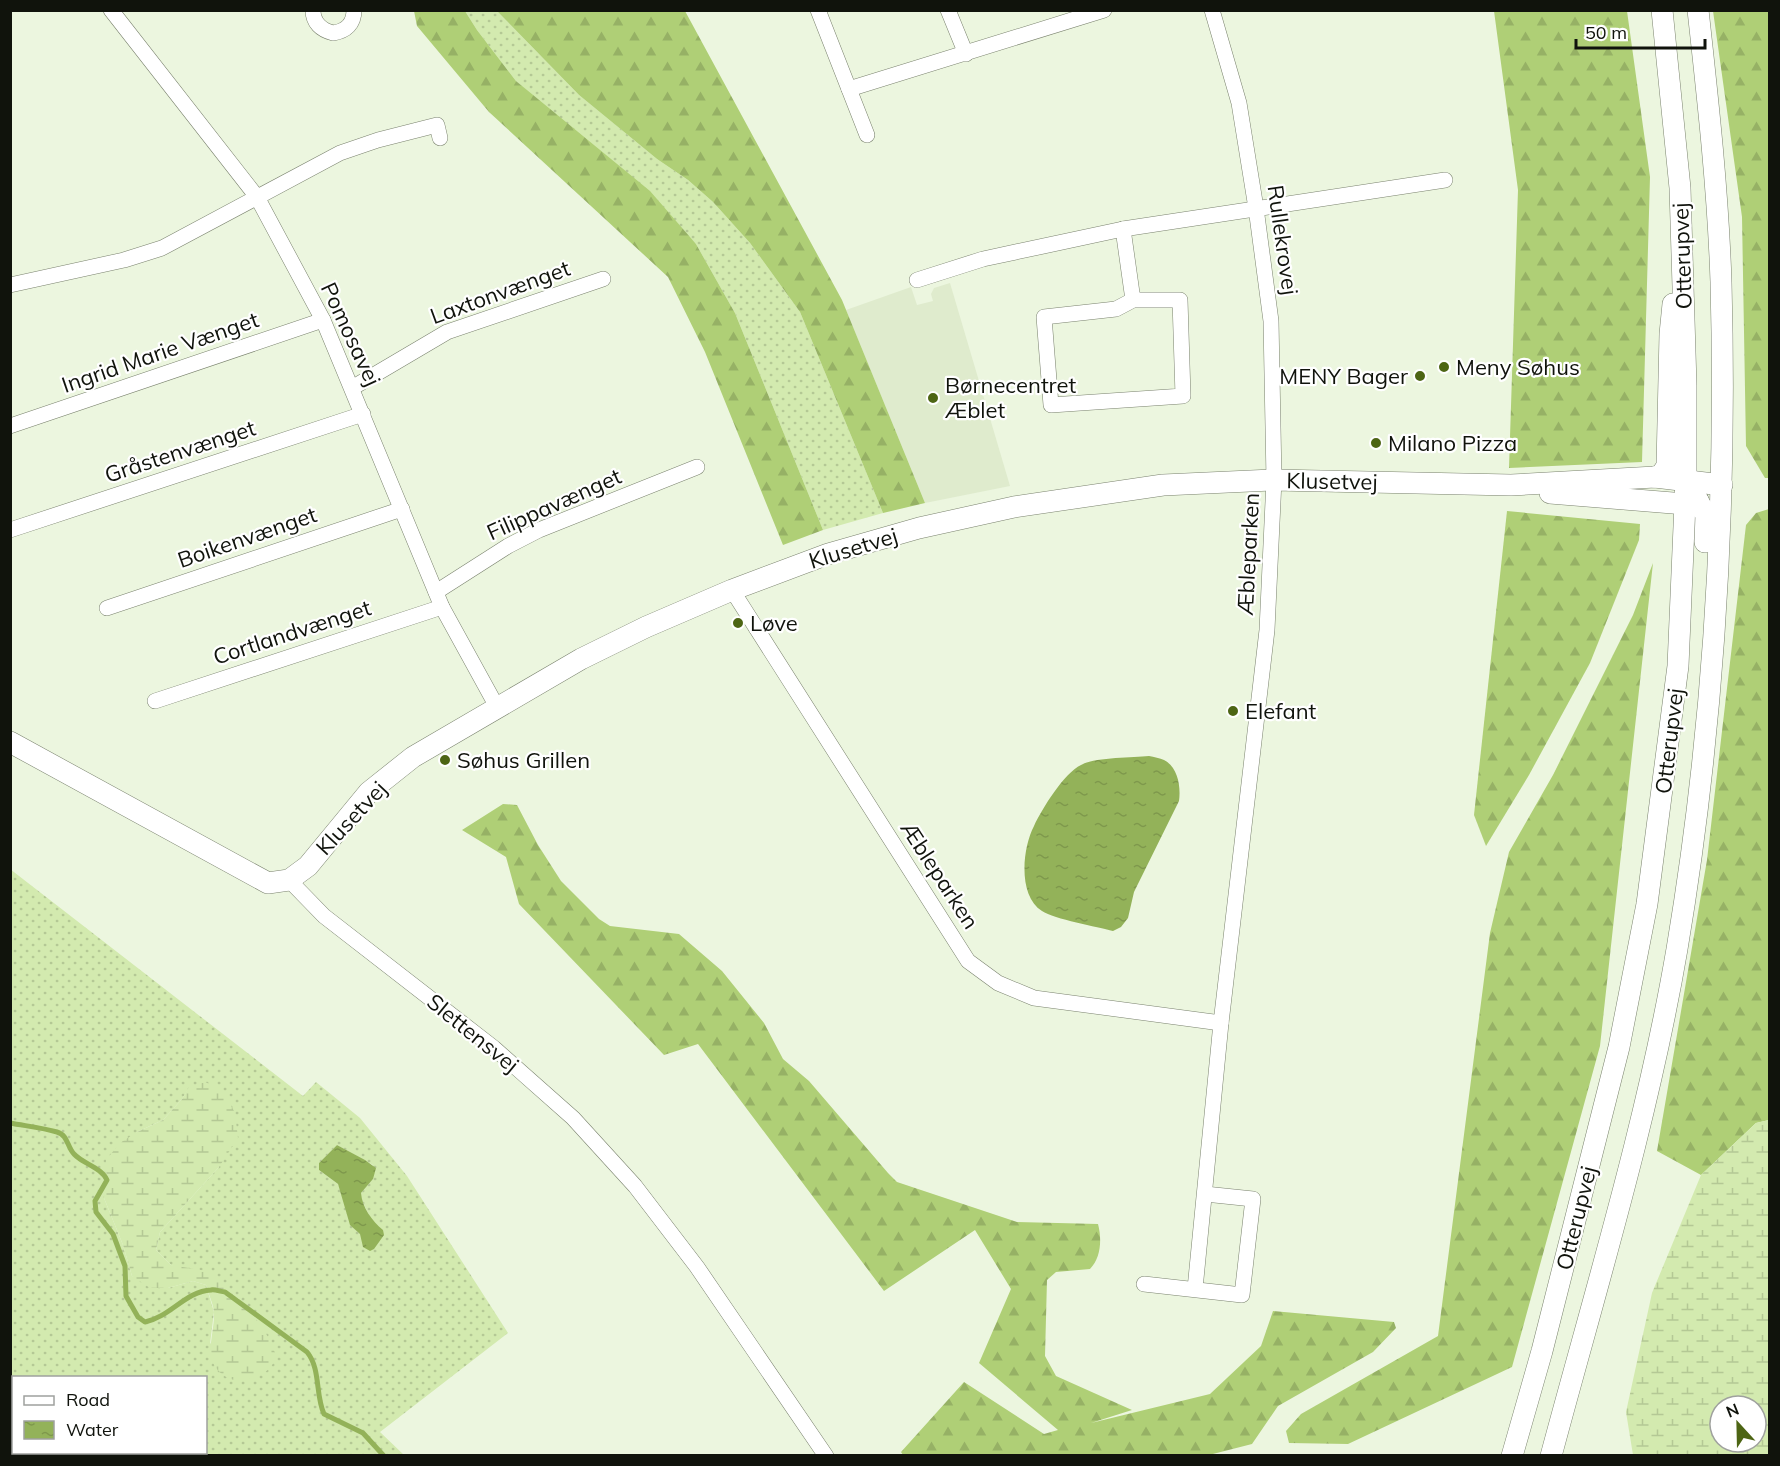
<svg xmlns="http://www.w3.org/2000/svg" width="1780" height="1466" viewBox="0 0 1780 1466" font-family="Mulish,sans-serif">
<defs>
<pattern id="grass-dots" width="8" height="8" patternUnits="userSpaceOnUse" patternTransform="scale(1.5)"><rect width="8" height="8" fill="#d3eaaf"/><path d="M2 2h.1M6 6h.1" fill="none" stroke="#b4c895" stroke-width="1.8" stroke-linecap="round"/></pattern>
<pattern id="forest-firs" width="22" height="20" patternUnits="userSpaceOnUse" patternTransform="scale(1.5)"><rect width="22" height="20" fill="#afcf76"/><path d="M5 1l3.5 6h-7zM16 11l3.5 6h-7z" fill="#96b165"/></pattern>
<pattern id="wetland-marsh" width="20" height="14" patternUnits="userSpaceOnUse" patternTransform="scale(1.5)"><rect width="20" height="14" fill="#d3eaaf"/><path d="M1 5h8M5 5V1M11 12h8M15 12V8" fill="none" stroke="#b4c895"/></pattern>
<pattern id="water-ripples" width="26" height="14" patternUnits="userSpaceOnUse" patternTransform="scale(1.5)"><rect width="26" height="14" fill="#93b259"/><path d="M2 4q2-2 4 0t4 0M15 11q2-2 4 0t4 0" fill="none" stroke="#7e984c"/></pattern>
</defs>
<rect width="100%" height="100%" fill="#ecf6df"/>
<polygon fill="#dfebcd" points="950,283 1010,486 925,503 846,310 911,287 917,305 933,301 931,294 934,288"/>
<g fill="url(#grass-dots)" fill-rule="evenodd">
<polygon points="465,11 497,11 579,95 657,159 688,180 713,202 750,243 800,312 883,513 823,530 735,313 696,244 516,81 477,30"/>
<path d="M 10,869 L 303,1096 L 316,1082 L 360,1118 L 407,1176 L 508,1333 L 380,1432 L 404,1455 L 41,1455 L 39,1453 L 206,1452 L 206,1378 L 14,1378 L 13,1412 L 11,1407 ZM 189,1088 L 219,1167 L 160,1232 L 156,1250 L 171,1265 L 239,1299 L 210,1344 L 214,1312 L 206,1285 L 193,1281 L 168,1288 L 132,1276 L 123,1245 L 104,1198 L 137,1132 L 163,1120 L 182,1099 ZM 337,1145 L 373,1165 L 373,1179 L 361,1193 L 361,1199 L 372,1221 L 361,1234 L 356,1230 L 338,1184 L 319,1170 L 319,1163 Z"/>
</g>
<g fill="url(#forest-firs)">
<polygon points="414,11 465,11 477,30 516,81 650,191 696,244 735,313 823,530 783,545 705,352 668,277 489,112 417,26"/>
<polygon points="497,11 685,11 842,300 925,503 883,513 800,312 750,243 713,202 688,180 657,159 579,95"/>
<polygon points="1494,11 1627,11 1650,177 1642,462 1509,468 1518,190"/>
<polygon points="1713,11 1769,11 1769,478 1765,478 1746,446 1742,217"/>
<polygon points="1769,509 1769,1120 1756,1123 1701,1175 1657,1151 1707,860 1746,525 1756,513"/>
<polygon points="1507,511 1640,524 1639,540 1590,663 1529,775 1486,846 1474,815"/>
<polygon points="1653,563 1600,1046 1512,1367 1348,1444 1289,1443 1286,1431 1301,1414 1438,1336 1490,933 1509,852 1553,775 1633,615"/>
<path d="M 503,804 L 517,805 L 538,845 L 561,881 L 599,919 L 610,926 L 679,934 L 722,971 L 764,1023 L 783,1059 L 809,1081 L 888,1173 L 897,1182 L 1017,1222 L 1098,1224 C 1102,1239 1101,1258 1090,1269 L 1056,1272 L 1047,1280 L 1045,1356 L 1056,1376 L 1132,1410 L 1091,1423 L 1210,1394 L 1261,1346 L 1273,1311 L 1394,1322 L 1396,1328 L 1373,1352 L 1278,1406 L 1252,1444 L 1209,1455 L 903,1455 L 901,1452 L 964,1382 L 1044,1434 L 1058,1430 L 979,1363 L 1011,1289 L 975,1230 L 884,1291 L 698,1044 L 664,1055 L 519,904 L 506,857 L 462,830 Z"/>
</g>
<g fill="url(#wetland-marsh)" fill-rule="evenodd">
<path d="M 205,1082 L 223,1090 L 235,1113 L 238,1138 L 219,1167 L 160,1232 L 156,1250 L 171,1265 L 212,1272 L 263,1327 L 277,1357 C 269,1372 261,1377 245,1380 C 237,1382 228,1379 222,1374 C 202,1359 215,1333 214,1312 C 213,1303 208,1293 206,1285 L 193,1281 L 168,1288 L 150,1288 L 132,1276 L 123,1245 L 104,1198 L 106,1160 L 120,1143 L 137,1132 L 163,1120 L 182,1099 L 189,1087 Z"/>
<path d="M 1769,1120 L 1769,1455 L 1633,1455 L 1626,1412 L 1652,1293 L 1701,1175 L 1756,1123 ZM 1720,1406 L 1756,1406 L 1756,1442 L 1720,1442 Z"/>
</g>
<g fill="url(#water-ripples)">
<path d="M 1149,756 C 1154,757 1160,758 1164,760 C 1178,767 1181,787 1179,801 L 1134,892 L 1128,918 L 1121,927 L 1113,931 C 1098,927 1054,919 1042,911 C 1018,896 1022,849 1034,826 C 1042,809 1064,773 1081,765 C 1095,757 1132,758 1149,756 Z"/>
<path d="M 337,1145 L 365,1160 L 376,1168 L 373,1179 L 361,1193 C 362,1207 372,1221 383,1230 L 384,1235 L 374,1249 L 370,1251 L 363,1247 L 360,1234 L 350,1225 L 338,1184 L 319,1170 L 319,1163 Z"/>
</g>
<g fill="none" stroke-linecap="round" stroke-linejoin="round">
<path stroke="#93b259" stroke-width="5" d="M 10,1123 C 26,1126 43,1128 57,1132 C 68,1135 67,1147 74,1154 C 83,1164 101,1167 107,1180 L 95,1201 L 96,1212 L 113,1234 L 125,1266 L 126,1296 L 138,1317 L 145,1322 C 170,1317 186,1291 211,1290 C 215,1289 221,1292 225,1292 L 307,1352 C 321,1369 315,1394 324,1414 L 363,1433 L 384,1456"/>
<defs>
<g id="street">
<polyline points="111,10 257,197 323,320 442,607 497,707"/>
<path d="M 313,10 C 313,23 321,30 333,33 C 346,31 354,24 354,10"/>
<polyline points="818,10 867,135"/>
<polyline points="948,10 966,54"/>
<polyline points="849,89 1104,10"/>
<polyline points="1123,229 1133,300 1116,309 1044,317 1051,405 1183,396 1180,300 1133,300"/>
<polyline points="917,280 983,259 1123,229 1445,180"/>
<polyline points="10,285 124,260 162,248 340,153 378,140 437,125 440,138"/>
<polyline points="352,388 447,332 603,279"/>
<polyline points="10,426 323,320"/>
<polyline points="10,530 363,414"/>
<polyline points="732,590 968,961 998,983 1034,998 1221,1023"/>
<polyline points="436,592 508,546 539,530 697,467"/>
<polyline points="107,608 402,509"/>
<polyline points="155,701 442,607"/>
<polyline points="289,880 324,916 494,1048 573,1118 635,1186 697,1267 826,1456"/>
<polyline points="1144,1284 1242,1295 1253,1199 1205,1194"/>
<polyline points="1195,1289 1221,1023 1267,630 1274,480 1271,321 1256,208 1239,103 1212,10"/>
</g>
<g id="secondary">
<polyline points="1655,477 1661,475 1667,466 1670,334 1673,304"/>
<polyline points="1686,480 1706,515 1705,542"/>
<polyline points="1550,493 1685,504 1698,500"/>
<polyline points="10,742 268,883 289,880 308,866 369,792 413,757 581,659 646,627 732,590 828,554 919,528 1014,507 1163,485 1274,480 1511,485 1655,477 1722,485"/>
<polyline points="1512,1456 1542,1351 1619,1047 1647,904 1678,666 1686,480 1686,385 1680,188 1662,10"/>
<path d="M 1551,1456 C 1596,1288 1648,1119 1677,949 C 1714,729 1727,504 1721,282 C 1718,191 1708,101 1698,10"/>
</g>
</defs>
<use href="#street" stroke="#7a826e" stroke-width="16"/>
<use href="#secondary" stroke="#7a826e" stroke-width="22"/>
<use href="#street" stroke="#fff" stroke-width="15"/>
<use href="#secondary" stroke="#fff" stroke-width="21"/>
</g>
<g fill="#4d6514" stroke="#fff" stroke-width="2">
<circle cx="1444" cy="367" r="6"/>
<circle cx="1420" cy="376" r="6"/>
<circle cx="933" cy="398" r="6"/>
<circle cx="1376" cy="443" r="6"/>
<circle cx="738" cy="623" r="6"/>
<circle cx="1233" cy="711" r="6"/>
<circle cx="445" cy="760" r="6"/>
</g>
<g text-anchor="middle" dominant-baseline="central" stroke-width="4.5" stroke-linejoin="round" paint-order="stroke">
<g font-size="22" fill="#10130c" stroke="#fff">
<text transform="translate(1283 240) rotate(82)">Rullekrovej</text>
<text transform="translate(1682 256) rotate(-92)">Otterupvej</text>
<text transform="translate(500 292) rotate(-20)">Laxtonvænget</text>
<text transform="translate(351 334) rotate(65)">Pomosavej</text>
<text transform="translate(160 352) rotate(-19)">Ingrid Marie Vænget</text>
<text transform="translate(180 451) rotate(-18)">Gråstenvænget</text>
<text transform="translate(1332 481) rotate(1)">Klusetvej</text>
<text transform="translate(554 504) rotate(-24)">Filippavænget</text>
<text transform="translate(247 537) rotate(-19)">Boikenvænget</text>
<text transform="translate(853 548) rotate(-17)">Klusetvej</text>
<text transform="translate(1248 554) rotate(-87)">Æbleparken</text>
<text transform="translate(292 632) rotate(-18)">Cortlandvænget</text>
<text transform="translate(1669 741) rotate(-83)">Otterupvej</text>
<text transform="translate(351 818) rotate(-47)">Klusetvej</text>
<text transform="translate(940 875) rotate(57)">Æbleparken</text>
<text transform="translate(473 1033) rotate(39)">Slettensvej</text>
<text transform="translate(1576 1218) rotate(-76)">Otterupvej</text>
</g>
<g font-size="22" fill="#10130c" stroke="#fff" text-anchor="start">
<text x="1456" y="367">Meny Søhus</text>
<text x="1408" y="376" text-anchor="end">MENY Bager</text>
<text x="945" y="385">Børnecentret<tspan x="945" dy="25">Æblet</tspan></text>
<text x="1388" y="443">Milano Pizza</text>
<text x="750" y="623">Løve</text>
<text x="1245" y="711">Elefant</text>
<text x="457" y="760">Søhus Grillen</text>
</g>
</g>
<rect width="1780" height="1466" fill="none" stroke="#10130c" stroke-width="24"/>
<rect x="12" y="1376" width="195" height="78" fill="#ffffff" stroke="#9fa19e" stroke-width="1.5"/>
<rect x="24" y="1396" width="30" height="9" fill="#ffffff" stroke="#9fa19e" stroke-width="1.5"/>
<text x="66" y="1406" font-size="18" fill="#10130c">Road</text>
<rect x="24" y="1421" width="30" height="18" fill="url(#water-ripples)" stroke="#9fa19e" stroke-width="1.5"/>
<text x="66" y="1436" font-size="18" fill="#10130c">Water</text>
<g transform="translate(1738 1424) rotate(338)"><circle r="28" fill="#ffffff" stroke="#9fa19e" stroke-width="1.5"/>
<path d="M0-4.5L10 22L0 15L-10 22Z" fill="#4d6514"/>
<text y="-9" font-size="16" font-weight="bold" text-anchor="middle" fill="#10130c">N</text>
</g>
<path d="M1576 39v9h129v-9" fill="none" stroke="#10130c" stroke-width="3"/>
<text x="1585" y="39" font-size="18" fill="#10130c" stroke="#ffffff" stroke-width="4.5" paint-order="stroke">50 m</text>
</svg>
